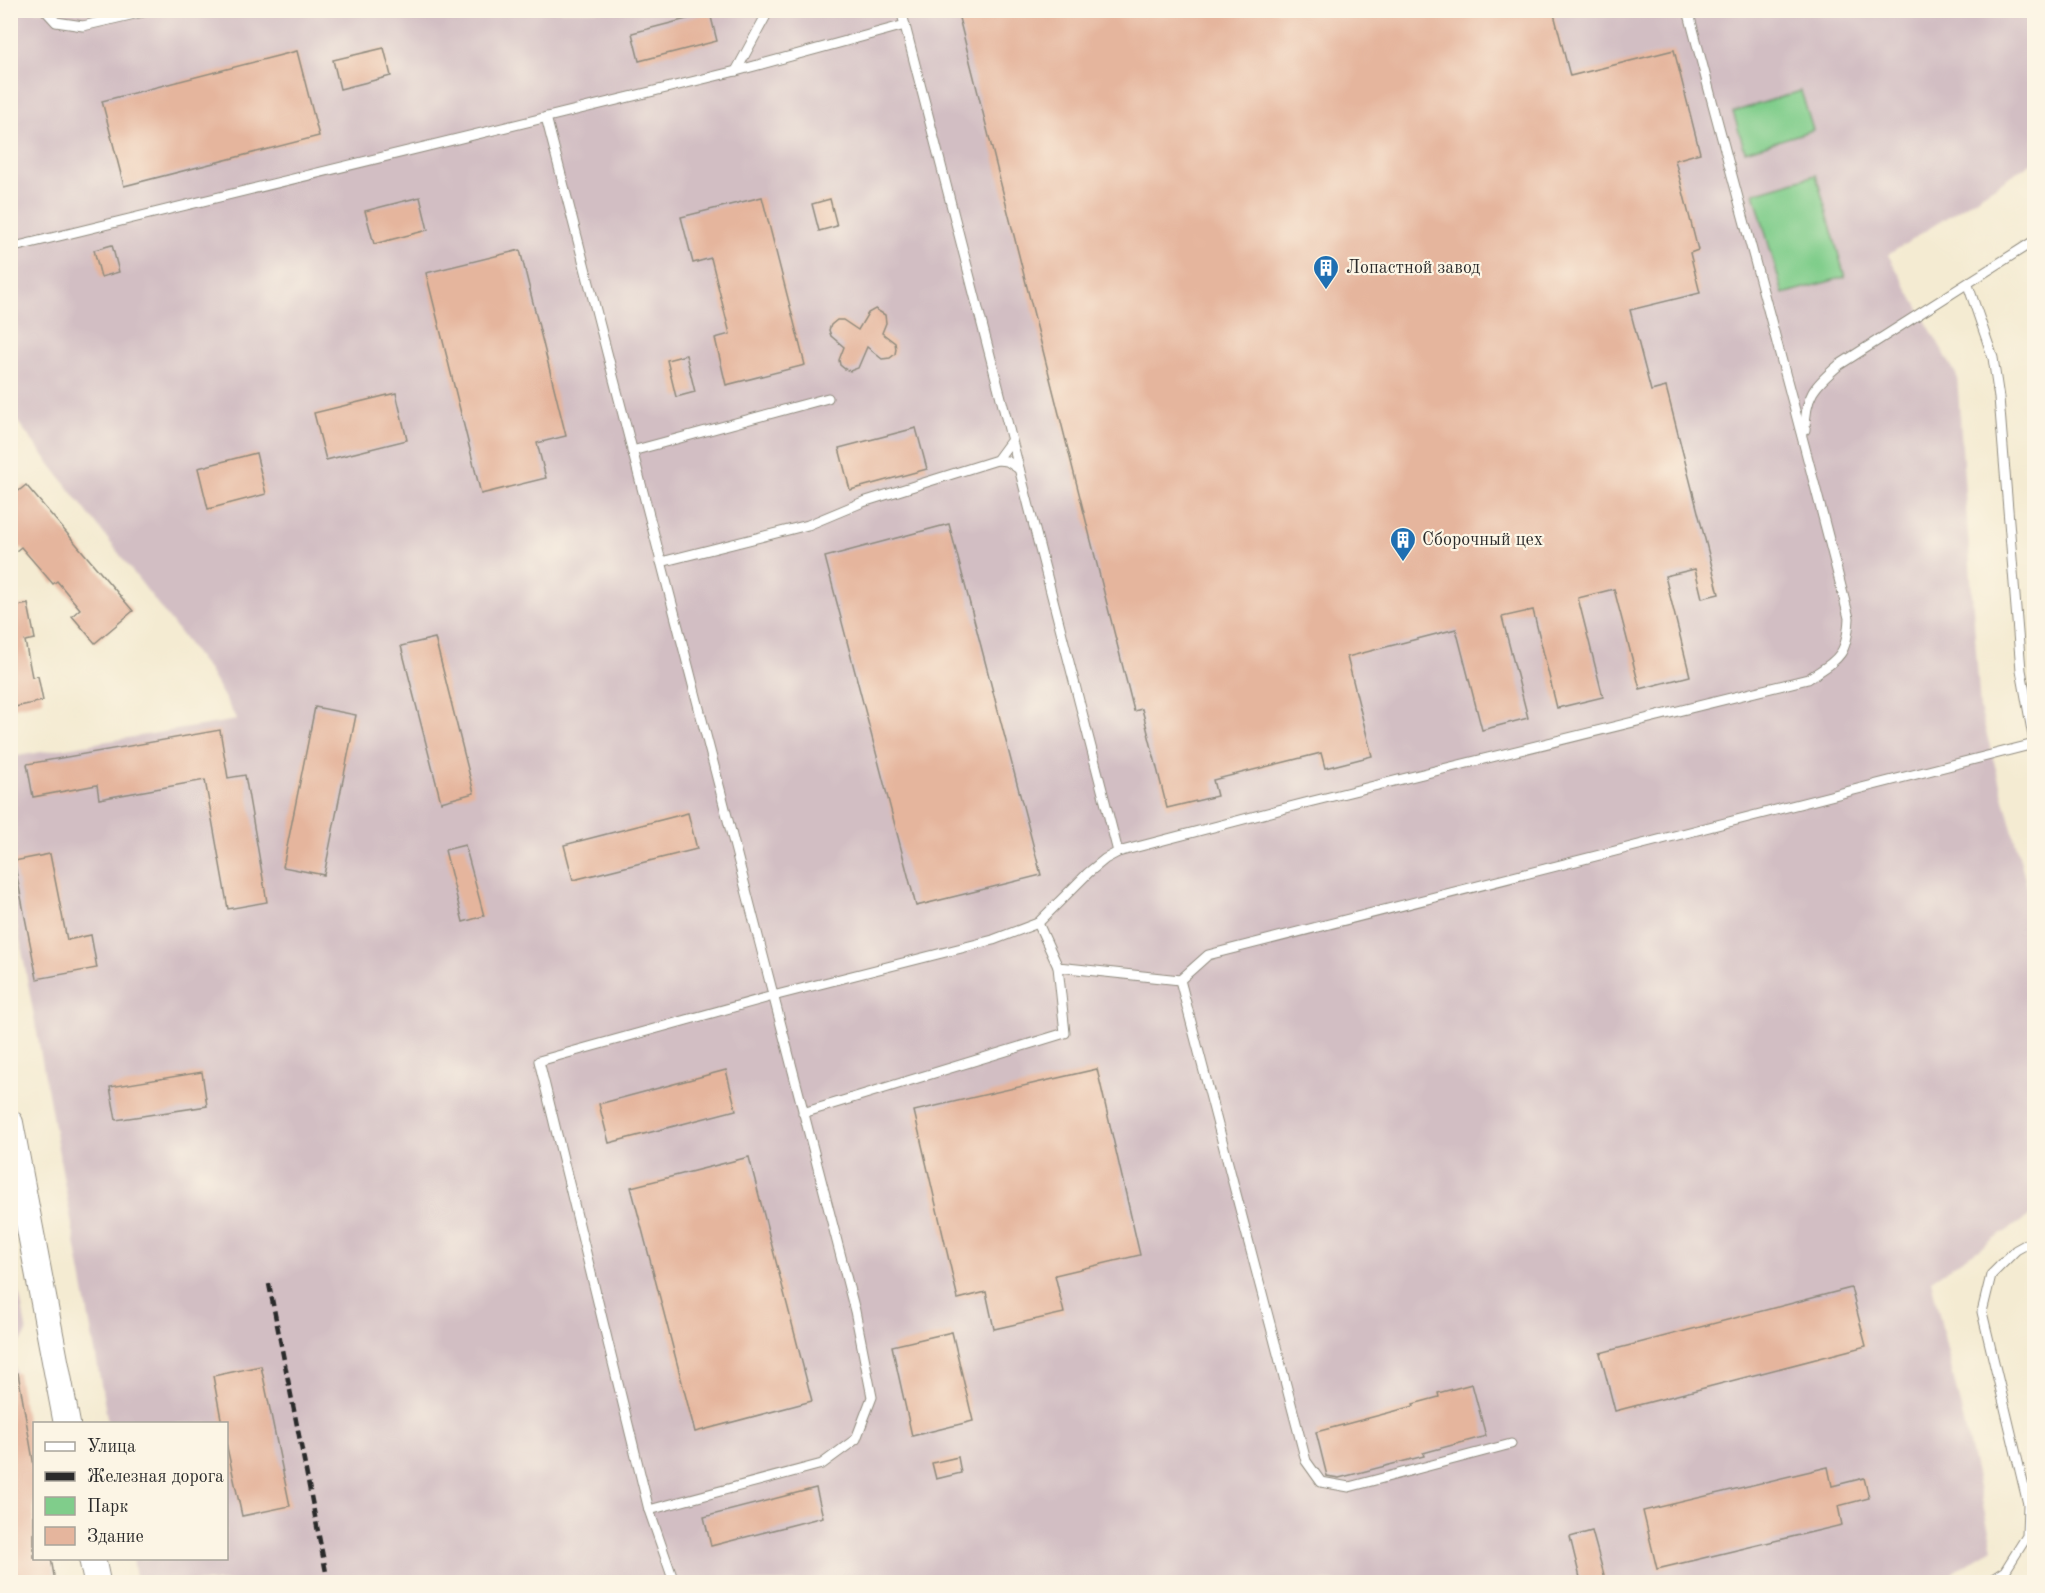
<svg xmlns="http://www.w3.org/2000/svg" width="2045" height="1593" viewBox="0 0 2045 1593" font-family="'Old Standard TT',serif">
<rect width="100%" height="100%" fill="#fcf5e5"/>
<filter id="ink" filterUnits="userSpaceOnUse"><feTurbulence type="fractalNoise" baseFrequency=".0167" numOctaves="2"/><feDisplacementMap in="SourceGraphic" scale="12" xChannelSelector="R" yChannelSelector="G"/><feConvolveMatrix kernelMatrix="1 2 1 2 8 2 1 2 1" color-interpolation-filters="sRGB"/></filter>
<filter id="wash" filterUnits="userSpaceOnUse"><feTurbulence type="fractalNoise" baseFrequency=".008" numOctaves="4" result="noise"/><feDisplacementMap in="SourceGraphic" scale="24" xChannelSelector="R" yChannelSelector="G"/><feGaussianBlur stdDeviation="1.35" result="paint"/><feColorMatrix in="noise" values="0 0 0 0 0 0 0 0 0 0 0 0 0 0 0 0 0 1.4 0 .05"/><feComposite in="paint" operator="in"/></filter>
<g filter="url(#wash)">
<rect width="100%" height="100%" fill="#f4ebd2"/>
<g fill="#d2bec3">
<polygon points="11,11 2034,11 2034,161 1888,255 1957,376 1980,709 2034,912 2034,1213 1931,1280 1993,1548 1938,1582 137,1582 133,1559 226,1558 226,1424 108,1423 11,890 11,757 237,720 209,671 11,413"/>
<polygon points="10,1246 27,1333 12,1354 34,1467 34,1558 52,1559 57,1582 11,1582"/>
</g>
<g fill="#80cd8b" stroke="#567c5b" stroke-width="1.5">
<polygon points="1801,91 1813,130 1745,151 1733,112"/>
<polygon points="1816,175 1845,277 1783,294 1754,193"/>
</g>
<g id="blocks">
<g fill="#e5b59d">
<polygon points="957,10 1553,10 1570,76 1674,50 1700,153 1675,160 1698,250 1690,253 1700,293 1630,310 1651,391 1666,387 1719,594 1702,598 1695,569 1665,576 1690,676 1640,689 1614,589 1578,598 1603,697 1557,708 1533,610 1502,617 1528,718 1482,730 1456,629 1347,657 1372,756 1325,768 1321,753 1213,780 1217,796 1167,808 1142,709 1134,711"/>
<polygon points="710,13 717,41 639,61 632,33"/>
<polygon points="384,48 391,76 340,89 333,60"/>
<polygon points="297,51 319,136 124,186 102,101"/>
<polygon points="420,197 428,230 374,244 365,211"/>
<polygon points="762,197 805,365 726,385 715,338 730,334 711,258 693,263 681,217"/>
<polygon points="830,199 837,226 819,231 812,204"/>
<polygon points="112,245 119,272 101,277 94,250"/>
<polygon points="520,250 566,436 537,443 546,478 481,494 426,273"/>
<polygon points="875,309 885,315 886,323 882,333 895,343 896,349 895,354 890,358 882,359 867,347 858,368 850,371 845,369 840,365 839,360 844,347 831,336 829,330 831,325 837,320 843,320 858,330 868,313"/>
<polygon points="686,355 695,392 676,397 667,360"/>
<polygon points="396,393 407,440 326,460 314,413"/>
<polygon points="916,428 927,469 850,490 839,448"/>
<polygon points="256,453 266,494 208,509 198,468"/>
<polygon points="26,485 133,611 95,643 72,616 80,609 57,581 53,584 21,547 10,556 10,498"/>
<polygon points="949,524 1041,875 916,906 825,557"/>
<polygon points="17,603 18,606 28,604 35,639 25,641 32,677 38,676 43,701 10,708 10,604"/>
<polygon points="435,638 474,793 441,802 401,646"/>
<polygon points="315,707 356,715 324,875 283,867"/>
<polygon points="220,730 228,778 245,775 267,902 228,909 205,780 99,799 97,785 33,797 27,764"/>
<polygon points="688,813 697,849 573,880 564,845"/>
<polygon points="465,845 484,916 463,922 445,850"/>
<polygon points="50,854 67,940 91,935 97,968 37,979 14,861"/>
<polygon points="1097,1069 1140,1255 1055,1275 1064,1313 994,1329 986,1292 958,1299 914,1111"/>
<polygon points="726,1070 736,1110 609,1143 599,1104"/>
<polygon points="202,1072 207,1106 116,1120 110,1087"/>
<polygon points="749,1157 812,1401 695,1432 631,1187"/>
<polygon points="1851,1288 1866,1346 1615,1411 1600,1353"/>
<polygon points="952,1332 973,1421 912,1436 892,1346"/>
<polygon points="261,1366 290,1506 242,1516 226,1443 226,1424 222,1424 213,1376"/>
<polygon points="10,1373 18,1373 34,1466 34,1558 51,1558 55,1582 10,1582"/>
<polygon points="1472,1384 1486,1436 1423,1453 1424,1456 1339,1478 1327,1476 1316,1432 1414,1406 1413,1404 1439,1397 1438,1393"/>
<polygon points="958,1457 961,1473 936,1479 932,1463"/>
<polygon points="1828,1467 1832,1486 1864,1478 1869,1498 1838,1506 1842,1525 1657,1569 1643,1511"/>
<polygon points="816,1488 823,1517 711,1546 704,1517"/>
<polygon points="1592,1531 1606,1582 1581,1582 1570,1537"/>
</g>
</g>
</g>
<g filter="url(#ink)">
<use href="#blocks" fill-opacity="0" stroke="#908b7e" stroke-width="1.5"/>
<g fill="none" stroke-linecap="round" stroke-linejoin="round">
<defs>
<g id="lane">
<polyline points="45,10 56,22 83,26 152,10"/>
<polyline points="901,10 1118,852"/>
<polyline points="736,71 769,10"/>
<polyline points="546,117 855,1311 872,1397 856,1439 822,1464 649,1510"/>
<polyline points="10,248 736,71 905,25"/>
<polyline points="1968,285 1993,358 1999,398 2021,670 2034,742"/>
<path d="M 1805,430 C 1805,396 1814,386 1839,365 L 2034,241"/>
<polyline points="632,451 828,398"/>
<polyline points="997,460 1007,461 1019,469"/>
<polyline points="661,562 808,525 863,502 997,460 1011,441"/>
<polyline points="1038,923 1058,967 1180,980 1208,955 2034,744"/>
<polyline points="1180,980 1306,1461 1321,1482 1349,1487 1511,1444"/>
<polyline points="803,1113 1065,1033 1058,967"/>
<path d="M 674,1582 L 649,1510 L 539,1061 L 773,996 L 993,940 L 1038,923 L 1088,873 L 1105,859 L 1118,852 L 1305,803 L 1808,679 C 1838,659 1847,657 1849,618 C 1798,415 1741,213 1688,10"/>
<polyline points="1988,1582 2005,1571 2027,1536 2028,1504 1982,1312 1991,1275 2016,1250 2034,1240"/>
</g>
<g id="secondary">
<polyline points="10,1123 67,1424"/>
<polyline points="92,1558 97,1582"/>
</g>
</defs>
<use href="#lane" stroke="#908b7e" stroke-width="11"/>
<use href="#secondary" stroke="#908b7e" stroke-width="28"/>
<use href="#lane" stroke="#fff" stroke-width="9"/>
<use href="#secondary" stroke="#fff" stroke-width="26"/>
<polyline stroke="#2b2b2b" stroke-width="4.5" stroke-dasharray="9 4.5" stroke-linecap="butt" points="269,1284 328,1582"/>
</g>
</g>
<defs>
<symbol id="building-pin" viewBox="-11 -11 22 30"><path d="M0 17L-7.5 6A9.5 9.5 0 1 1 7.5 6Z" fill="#1f6fb2" stroke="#fcf5e5"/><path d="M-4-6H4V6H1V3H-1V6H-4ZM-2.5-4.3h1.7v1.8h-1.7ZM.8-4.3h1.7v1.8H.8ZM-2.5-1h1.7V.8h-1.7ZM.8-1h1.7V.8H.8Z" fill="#fff"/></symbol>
</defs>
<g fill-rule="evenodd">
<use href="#building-pin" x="1311" y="253" width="30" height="40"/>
<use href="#building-pin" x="1388" y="525" width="30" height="40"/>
</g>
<g text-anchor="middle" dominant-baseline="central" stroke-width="4.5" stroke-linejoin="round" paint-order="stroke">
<g font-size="18" fill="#2b2b2b" stroke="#fcf5e5" text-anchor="start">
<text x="1346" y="268">Лопастной завод</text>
<text x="1422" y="540">Сборочный цех</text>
</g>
</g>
<rect width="2045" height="1593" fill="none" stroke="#fcf5e5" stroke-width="36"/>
<rect x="33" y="1422" width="195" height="138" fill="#fcf5e5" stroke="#a8a49b" stroke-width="1.5"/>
<rect x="45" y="1442" width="30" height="9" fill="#ffffff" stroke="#a8a49b" stroke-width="1.5"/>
<text x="87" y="1452" font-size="18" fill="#2b2b2b">Улица</text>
<rect x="45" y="1472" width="30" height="9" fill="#2b2b2b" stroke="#a8a49b" stroke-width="1.5"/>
<text x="87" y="1482" font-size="18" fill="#2b2b2b">Железная дорога</text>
<rect x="45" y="1497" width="30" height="18" fill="#80cd8b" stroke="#a8a49b" stroke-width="1.5"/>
<text x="87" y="1512" font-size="18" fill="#2b2b2b">Парк</text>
<rect x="45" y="1527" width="30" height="18" fill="#e5b59d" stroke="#a8a49b" stroke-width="1.5"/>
<text x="87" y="1542" font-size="18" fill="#2b2b2b">Здание</text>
</svg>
